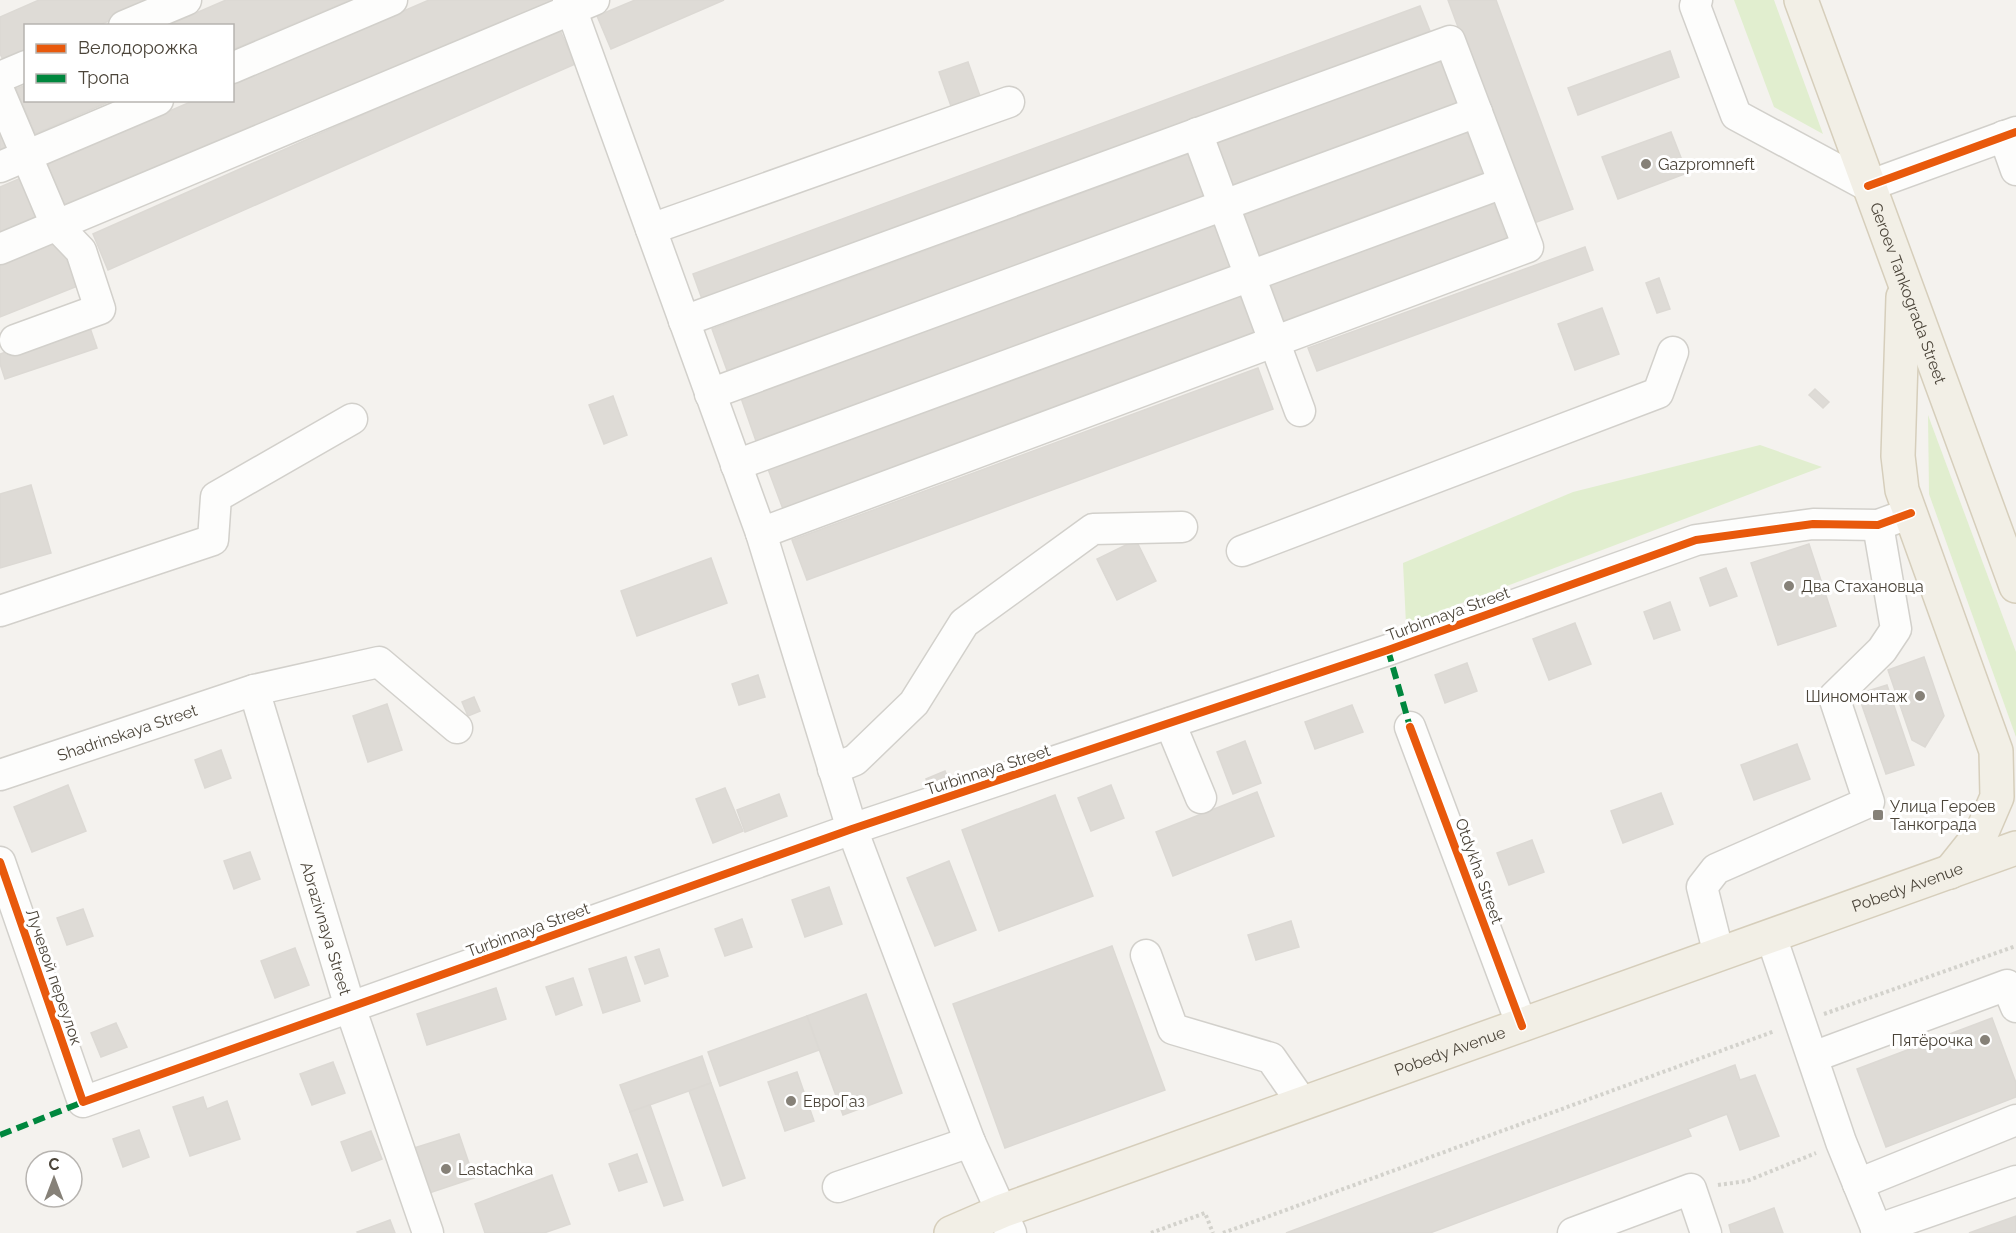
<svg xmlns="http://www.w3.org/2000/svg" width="2016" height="1233" viewBox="0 0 2016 1233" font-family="Raleway,sans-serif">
<rect width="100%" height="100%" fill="#f4f2ee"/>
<g fill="#e1eecf">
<polygon points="1734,0 1774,0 1823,134 1774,107"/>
<polygon points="1928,415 2016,652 2016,737 1929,494"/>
<polygon points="1760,445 1822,467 1406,624 1403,563 1573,492"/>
</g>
<g fill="#dedbd6" stroke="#dcd9d4" stroke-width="1.5">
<polygon points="39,0 159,0 97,26 26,26 26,55 5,63 0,54 0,17"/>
<polygon points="226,0 350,0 232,50 232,26 166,26"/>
<polygon points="429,0 551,0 554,8 65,210 47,164 195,100 232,100 232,85"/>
<polygon points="635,0 724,0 611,49 597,16"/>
<polygon points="1448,0 1496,0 1573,209 1531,224"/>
<polygon points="1420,6 1430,31 702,299 693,274"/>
<polygon points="559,28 575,64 108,270 93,234"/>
<polygon points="1670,51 1679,77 1578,115 1568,88"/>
<polygon points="1439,57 1457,104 1232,186 1215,140"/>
<polygon points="968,62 980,96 951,106 939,72"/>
<polygon points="26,85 26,100 113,100 35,134 16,89"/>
<polygon points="0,126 11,152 0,156"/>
<polygon points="1466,130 1482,173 1259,256 1243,212"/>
<polygon points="1671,132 1687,173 1618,199 1602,157"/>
<polygon points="1188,154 1204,198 728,373 712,329"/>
<polygon points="21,178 41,221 0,238 0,187"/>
<polygon points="1493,201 1508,242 1285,324 1270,283"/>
<polygon points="1214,224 1230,266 756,441 741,398"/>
<polygon points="66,236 85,283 0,317 0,263"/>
<polygon points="1585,247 1593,270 1317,371 1308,348"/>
<polygon points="1659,278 1670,309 1657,313 1646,283"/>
<polygon points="1240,295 1255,335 783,509 768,469"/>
<polygon points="1602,308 1619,354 1575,370 1558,324"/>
<polygon points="89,325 97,348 5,379 0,364 0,354"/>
<polygon points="1258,368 1273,409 807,580 792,540"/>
<polygon points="1815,389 1829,402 1823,408 1809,395"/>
<polygon points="613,396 627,435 604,444 589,405"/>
<polygon points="31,485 51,553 0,568 0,494"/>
<polygon points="1136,540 1156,581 1117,600 1097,559"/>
<polygon points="1809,544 1836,626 1778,645 1751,563"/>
<polygon points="711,558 727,603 637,636 621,591"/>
<polygon points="1726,568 1737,596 1710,606 1700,578"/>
<polygon points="1670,602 1680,630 1654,639 1644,612"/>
<polygon points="1575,623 1591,664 1549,680 1533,639"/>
<polygon points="1924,657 1944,716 1925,747 1912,740 1888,670"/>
<polygon points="1467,663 1477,691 1445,703 1435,675"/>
<polygon points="758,675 765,697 739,705 732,684"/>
<polygon points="1887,685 1914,765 1886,774 1858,694"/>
<polygon points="474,697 480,711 468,716 462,702"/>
<polygon points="387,704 402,750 368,762 353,716"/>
<polygon points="1352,705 1363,732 1315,749 1305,722"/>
<polygon points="1245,741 1261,783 1233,794 1217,752"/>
<polygon points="1797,744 1810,779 1754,800 1741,765"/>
<polygon points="221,750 231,778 205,788 195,760"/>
<polygon points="945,771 949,780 930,788 926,779"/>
<polygon points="68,785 86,831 32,852 14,807"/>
<polygon points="1111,785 1124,818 1091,831 1078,798"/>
<polygon points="725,788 743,831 713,843 696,799"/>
<polygon points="1257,792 1274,836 1173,876 1156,832"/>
<polygon points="1661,793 1673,824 1623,843 1611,811"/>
<polygon points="779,794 787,816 745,832 737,810"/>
<polygon points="1055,795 1093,896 999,931 962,830"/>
<polygon points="1532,840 1544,872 1509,885 1497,853"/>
<polygon points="250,852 260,879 234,889 224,861"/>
<polygon points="949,861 976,930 935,946 907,878"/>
<polygon points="829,887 842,924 805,937 792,900"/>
<polygon points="83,909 93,936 67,945 57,918"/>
<polygon points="742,919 752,947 725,956 715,929"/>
<polygon points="1291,921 1299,947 1256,960 1248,935"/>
<polygon points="1112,946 1165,1090 1005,1148 953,1004"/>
<polygon points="295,948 309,985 275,998 261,961"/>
<polygon points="659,949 668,976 645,984 635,957"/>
<polygon points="626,957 640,1001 603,1013 589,969"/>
<polygon points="573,978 582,1005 556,1015 546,987"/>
<polygon points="496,988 506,1019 427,1045 417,1014"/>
<polygon points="866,994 902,1093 843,1115 807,1016"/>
<polygon points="807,1016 819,1050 720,1086 708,1052"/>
<polygon points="1992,1018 2016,1083 2016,1097 1886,1147 1857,1069"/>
<polygon points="116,1023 127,1047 101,1057 91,1033"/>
<polygon points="702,1056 711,1083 630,1112 620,1085"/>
<polygon points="333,1062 345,1093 312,1105 300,1074"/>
<polygon points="1735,1065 1740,1080 1755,1075 1779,1136 1740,1150 1727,1114 1688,1129 1691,1136 1430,1233 1286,1233"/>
<polygon points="797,1072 814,1121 785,1131 768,1082"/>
<polygon points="711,1083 745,1178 723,1186 689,1091"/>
<polygon points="203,1097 207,1109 227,1101 240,1139 190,1156 173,1107"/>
<polygon points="650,1105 683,1200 664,1206 630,1112"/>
<polygon points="139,1130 149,1157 123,1167 113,1139"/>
<polygon points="371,1131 382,1159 352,1171 341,1142"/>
<polygon points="459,1134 474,1178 429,1193 414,1148"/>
<polygon points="637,1154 647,1182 619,1191 609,1164"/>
<polygon points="552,1175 570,1224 544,1233 485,1233 475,1204"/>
<polygon points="39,1197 63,1197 41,1204"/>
<polygon points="1774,1208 1783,1233 1731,1233 1729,1225"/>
<polygon points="2016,1216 2016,1233 1969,1233 1991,1225"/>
<polygon points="390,1220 395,1233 358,1233 357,1232"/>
</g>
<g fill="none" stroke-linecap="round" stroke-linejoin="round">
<defs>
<g id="minor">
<polyline points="568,0 761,533 852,829 970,1142 1011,1233"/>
<polyline points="1697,0 1695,6 1736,115 1868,186 2016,132"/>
<polyline points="124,26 186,0"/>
<polyline points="232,68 392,0"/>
<polyline points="0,77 26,66"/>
<polyline points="0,93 56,225 81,251 100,309 15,340"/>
<polyline points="1197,133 1300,411"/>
<polyline points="2004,136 2016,170"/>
<polyline points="0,167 158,100"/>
<polyline points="651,229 1009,102"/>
<polyline points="0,249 594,0"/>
<polyline points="684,321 1450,41 1528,247 761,533"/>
<polyline points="710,394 1477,112"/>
<polyline points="736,465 1503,183"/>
<polyline points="1242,551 1658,393 1673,352"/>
<polyline points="0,611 213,540 216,497 352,419"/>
<path id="s1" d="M 254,690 L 350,1007 L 428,1233"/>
<polyline points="1170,723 1201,798"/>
<polyline points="1410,727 1522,1026"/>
<polyline points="833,769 855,760 914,703 964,623 1093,529 1182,527"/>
<path id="s2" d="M 0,775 L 254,690 L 379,662 L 457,728"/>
<polyline points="0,862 83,1102 852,829 1388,650 1696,540 1813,524 1878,525 1911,513"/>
<polyline points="1771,936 1841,1142 1878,1233"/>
<polyline points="1146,955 1173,1029 1271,1058 1303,1104"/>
<polyline points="1719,955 1702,887 1716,869 1869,802 1834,697 1882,650 1896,629 1878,525"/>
<polyline points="1813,1057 2007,985 2016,1007"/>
<polyline points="1858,1184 2016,1120"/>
<polyline points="838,1187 970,1142"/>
<polyline points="1876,1230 2016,1181"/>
<polyline points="1573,1233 1691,1189 1706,1233"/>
</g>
<g id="major">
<path id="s3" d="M 1801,0 L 2016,586"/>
<polyline points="1903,297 1898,456 1902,490 1996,751 1997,797 1982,832 1950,872"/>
<path id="s4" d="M 951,1233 L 1002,1211 L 2016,848"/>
</g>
</defs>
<use href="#minor" stroke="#d2d0cb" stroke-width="33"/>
<use href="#major" stroke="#d6cebb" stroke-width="36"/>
<g stroke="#d3d2cc" stroke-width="4" stroke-dasharray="3 3" stroke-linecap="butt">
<polyline points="1824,1014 2016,946"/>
<polyline points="1718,1185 1747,1181 1816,1153"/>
<polyline points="1151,1233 1205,1213 1213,1233"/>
<polyline points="1223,1233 1775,1031"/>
</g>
<use href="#minor" stroke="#fdfdfc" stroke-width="30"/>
<use href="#major" stroke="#f2efe6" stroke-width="33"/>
<g stroke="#00873e" stroke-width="6" stroke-dasharray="12 6" stroke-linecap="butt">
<polyline points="1388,650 1410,727"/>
<polyline points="0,1135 83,1102"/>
</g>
<defs>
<g id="cycleway">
<polyline points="1868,186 2016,132"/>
<polyline points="1410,727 1522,1026"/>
<polyline points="0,862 83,1102 852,829 1388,650 1696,540 1813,524 1878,525 1911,513"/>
</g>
</defs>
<use href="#cycleway" stroke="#fff" stroke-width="11"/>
<use href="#cycleway" stroke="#e8590c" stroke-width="8"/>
</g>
<g fill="#868178" stroke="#fff" stroke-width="2">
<circle cx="1646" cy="164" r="6"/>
<circle cx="1789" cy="586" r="6"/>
<circle cx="1920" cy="696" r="6"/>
<rect x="1872" y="809" width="12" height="12" rx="3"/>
<circle cx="1985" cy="1040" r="6"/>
<circle cx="791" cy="1101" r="6"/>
<circle cx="446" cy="1169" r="6"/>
</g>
<g text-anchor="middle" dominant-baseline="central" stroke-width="6" stroke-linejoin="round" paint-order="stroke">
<g font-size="16" fill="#4b4439" stroke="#fff" text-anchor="start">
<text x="1658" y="164">Gazpromneft</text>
<text x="1801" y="586">Два Стахановца</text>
<text x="1908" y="696" text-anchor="end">Шиномонтаж</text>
<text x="1890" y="806">Улица Героев<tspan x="1890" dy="18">Танкограда</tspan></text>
<text x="1973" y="1040" text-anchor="end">Пятёрочка</text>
<text x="803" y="1101">ЕвроГаз</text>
<text x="458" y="1169">Lastachka</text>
</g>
<g font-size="16" fill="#4b4439" stroke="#fff">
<text stroke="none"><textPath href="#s3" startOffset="312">Geroev Tankograda Street</textPath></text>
<text transform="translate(1448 614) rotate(-20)">Turbinnaya Street</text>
<text stroke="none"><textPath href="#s2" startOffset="134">Shadrinskaya Street</textPath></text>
<text transform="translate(988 770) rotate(-18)">Turbinnaya Street</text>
<text transform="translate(1479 871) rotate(70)">Otdykha Street</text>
<text stroke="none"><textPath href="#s4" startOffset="1017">Pobedy Avenue</textPath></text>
<text stroke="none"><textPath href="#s1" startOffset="249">Abrazivnaya Street</textPath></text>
<text transform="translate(528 930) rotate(-20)">Turbinnaya Street</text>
<text transform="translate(54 977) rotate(71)">Лучевой переулок</text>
<text stroke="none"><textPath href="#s4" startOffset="531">Pobedy Avenue</textPath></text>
</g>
</g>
<rect x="24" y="24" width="210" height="78" fill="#ffffff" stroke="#b7b4b0" stroke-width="1.5"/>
<rect x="36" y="44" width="30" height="9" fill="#e8590c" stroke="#b7b4b0" stroke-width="1.5"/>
<text x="78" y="54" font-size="18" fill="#4b4439">Велодорожка</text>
<rect x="36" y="74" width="30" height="9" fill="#00873e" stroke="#b7b4b0" stroke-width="1.5"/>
<text x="78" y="84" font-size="18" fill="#4b4439">Тропа</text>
<g transform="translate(54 1179)"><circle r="28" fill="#ffffff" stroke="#b7b4b0" stroke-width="1.5"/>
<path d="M0-4.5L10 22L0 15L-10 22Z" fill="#868178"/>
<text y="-9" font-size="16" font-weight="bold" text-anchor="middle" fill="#4b4439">С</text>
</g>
</svg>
